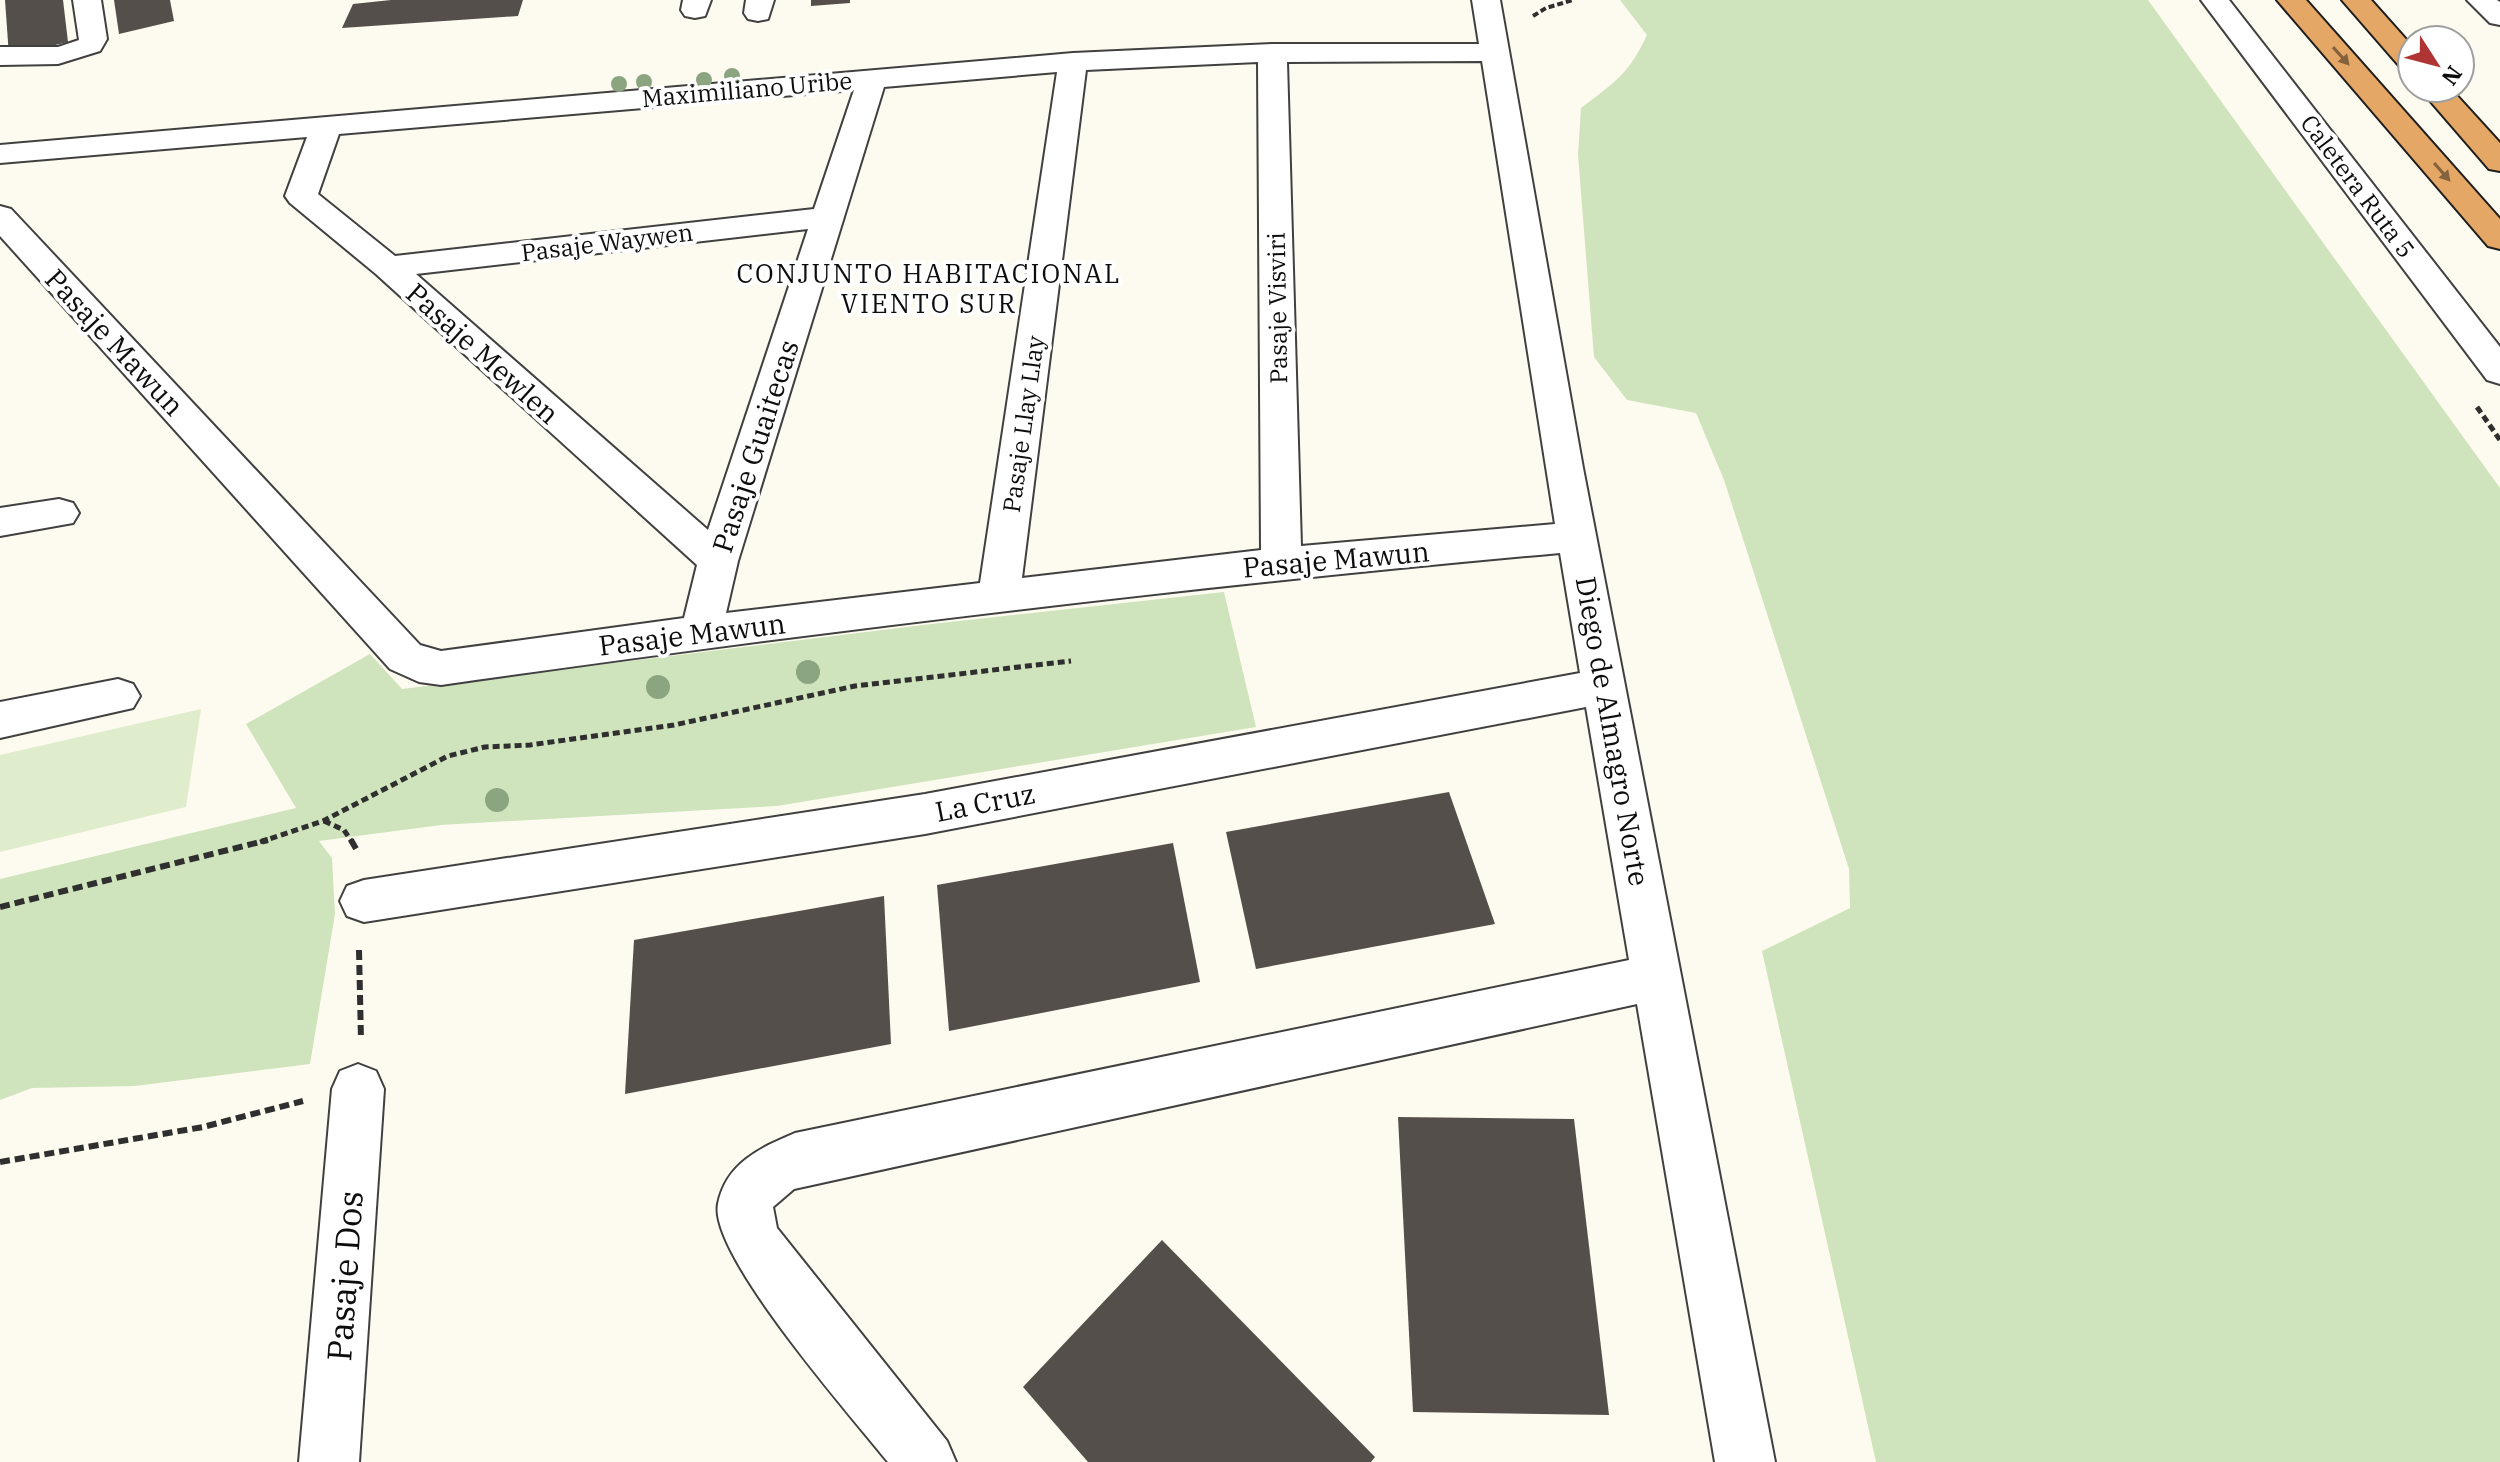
<svg xmlns="http://www.w3.org/2000/svg" width="2500" height="1462" viewBox="0 0 2500 1462" font-family="'IBM Plex Serif',serif">
<rect width="100%" height="100%" fill="#fdfbef"/>
<g fill="#cfe4bc">
<path d="M 1620,0 L 2148,0 L 2500,488 L 2500,1462 L 1876,1462 L 1762,951 L 1850,908 L 1849,869 L 1724,480 L 1696,413 L 1627,400 L 1594,357 L 1578,155 L 1581,108 C 1614,83 1629,74 1647,35 Z"/>
<polygon points="1224,592 1256,727 777,806 441,825 319,841 332,858 335,914 310,1064 135,1086 32,1088 0,1100 0,879 296,808 246,724 370,654 402,689 931,624"/>
</g>
<polygon fill="#e0edcd" points="201,709 186,807 0,852 0,755"/>
<g fill="#554f4b">
<polygon points="5,0 63,0 68,42 9,56"/>
<polygon points="114,0 170,0 174,21 119,34"/>
<polygon points="391,0 523,0 518,16 342,28 353,4"/>
<polygon points="811,0 850,0 850,3 811,6"/>
<polygon points="1449,792 1495,924 1256,969 1226,832"/>
<polygon points="1173,843 1200,982 949,1031 937,885"/>
<polygon points="884,896 891,1044 625,1094 634,940"/>
<polygon points="1398,1117 1574,1119 1609,1415 1413,1412"/>
<polygon points="1162,1240 1375,1457 1371,1462 1088,1462 1023,1387"/>
</g>
<g fill="none" stroke-linecap="round" stroke-linejoin="round">
<defs>
<g id="minor">
<polygon points="73,0 101,0 107,39 100,51 58,64 0,65 0,47 58,47 79,40"/>
<polygon points="683,0 711,0 705,16 695,18 685,16 681,10"/>
<polygon points="746,0 774,0 768,19 758,21 748,19 744,13"/>
<path d="M 1472,0 L 1500,0 L 1583,468 L 1775,1462 L 1715,1462 L 1637,1004 L 794,1189 L 773,1207 L 777,1228 L 947,1441 L 956,1462 L 888,1462 C 853,1418 708,1254 718,1204 C 726,1163 760,1148 795,1133 L 1629,960 L 1586,707 L 925,834 L 364,922 L 347,916 L 340,901 L 347,886 L 364,880 L 925,794 L 1580,673 L 1560,553 C 1185,587 813,632 441,685 L 419,682 L 390,669 L 0,236 L 0,206 L 11,209 L 420,645 L 441,651 L 684,618 L 697,565 L 376,274 L 290,203 L 285,196 L 307,137 L 0,163 L 0,145 L 1073,53 L 1272,44 L 1479,44 ZM 1482,61 L 1555,524 L 1301,546 L 1287,62 ZM 1258,62 L 1261,550 L 1022,578 L 1086,70 ZM 1057,72 L 980,583 L 726,613 L 738,561 L 884,87 ZM 854,90 L 814,209 L 395,256 L 318,194 L 339,134 ZM 808,229 L 708,530 L 416,274 Z"/>
<polygon points="2201,0 2229,0 2500,347 2500,384 2487,380"/>
<polygon points="2467,0 2497,0 2500,2 2500,25 2490,23"/>
<polygon points="59,499 73,503 79,513 73,523 0,536 0,508"/>
<polygon points="118,679 133,684 140,696 133,708 0,738 0,702"/>
<polygon points="358,1064 376,1071 384,1089 359,1462 299,1462 332,1089 340,1071"/>
</g>
<g id="highway">
<polygon points="2277,0 2306,0 2500,219 2500,249 2488,246"/>
<polygon points="2342,0 2371,0 2412,46 2412,72 2402,69"/>
<polygon points="2419,88 2450,88 2500,143 2500,171 2489,169"/>
</g>
</defs>
<use href="#minor" stroke="#404040" stroke-width="4"/>
<use href="#highway" stroke="#1e1e1e" stroke-width="4"/>
<polyline stroke="#2f2f2f" stroke-width="4" stroke-dasharray="6 3" stroke-linecap="butt" points="1533,16 1546,8 1573,0"/>
<g stroke="#2f2f2f" stroke-width="5" stroke-dasharray="7 4" stroke-linecap="butt">
<polyline points="2477,407 2500,440"/>
<polyline points="324,821 344,830 352,842"/>
<polyline points="260,842 323,821 448,756 485,747 530,745 674,725 855,686 1071,661"/>
</g>
<g stroke="#2f2f2f" stroke-width="6" stroke-dasharray="10 5" stroke-linecap="butt">
<polyline points="351,840 358,852"/>
<polyline points="0,907 268,840"/>
<polyline points="359,950 361,1040"/>
<polyline points="0,1162 203,1127 303,1101"/>
</g>
<use href="#minor" fill="#fff" fill-rule="evenodd"/>
<use href="#highway" fill="#e5a766" fill-rule="evenodd"/>
</g>
<g fill="#8ba580">
<circle cx="732" cy="76" r="8"/>
<circle cx="704" cy="80" r="8"/>
<circle cx="644" cy="82" r="8"/>
<circle cx="619" cy="84" r="8"/>
<circle cx="808" cy="672" r="12"/>
<circle cx="658" cy="687" r="12"/>
<circle cx="497" cy="800" r="12"/>
</g>
<defs><path id="oneway-solid" d="M-6-.8H1V-3.2L6.5 0L1 3.2V.8H-6Z" transform="scale(2)"/></defs>
<g fill="#84623e">
<use href="#oneway-solid" transform="translate(2341 56) rotate(48)"/>
<use href="#oneway-solid" transform="translate(2442 172) rotate(49)"/>
</g>
<g text-anchor="middle" dominant-baseline="central" stroke-width="8" stroke-linejoin="round" paint-order="stroke">
<g font-size="24" fill="#0d0d0d" stroke="#fff">
<text transform="translate(747 89) rotate(-5)">Maximiliano Uribe</text>
<text transform="translate(2358 186) rotate(53)">Caletera Ruta 5</text>
<text transform="translate(607 242) rotate(-7)">Pasaje Waywen</text>
<text transform="translate(1277 308) rotate(-91)">Pasaje Visviri</text>
<text transform="translate(1023 424) rotate(-82)">Pasaje Llay Llay</text>
</g>
<g font-size="26" letter-spacing="2" fill="#0d0d0d" stroke="#fff">
<text x="929" y="273">CONJUNTO HABITACIONAL<tspan x="929" dy="30">VIENTO SUR</tspan></text>
</g>
<g font-size="28" fill="#0d0d0d" stroke="#fff">
<text transform="translate(115 342) rotate(47)">Pasaje Mawun</text>
<text transform="translate(483 353) rotate(42)">Pasaje Mewlen</text>
<text transform="translate(755 446) rotate(-72)">Pasaje Guaitecas</text>
<text transform="translate(1336 559) rotate(-5)">Pasaje Mawun</text>
<text transform="translate(692 634) rotate(-7)">Pasaje Mawun</text>
<text transform="translate(1613 731) rotate(80)">Diego de Almagro Norte</text>
<text transform="translate(985 802) rotate(-11)">La Cruz</text>
</g>
<g font-size="34" fill="#0d0d0d" stroke="#fff">
<text transform="translate(344 1276) rotate(-86)">Pasaje Dos</text>
</g>
</g>
<g transform="translate(2436 64) rotate(126)"><circle r="38" fill="#ffffff" stroke="#9e9e9e" stroke-width="2"/>
<path d="M0-6L14 30L0 20L-14 30Z" fill="#af3534"/>
<text y="-12" font-size="22" font-weight="bold" text-anchor="middle" fill="#0d0d0d">N</text>
</g>
</svg>
